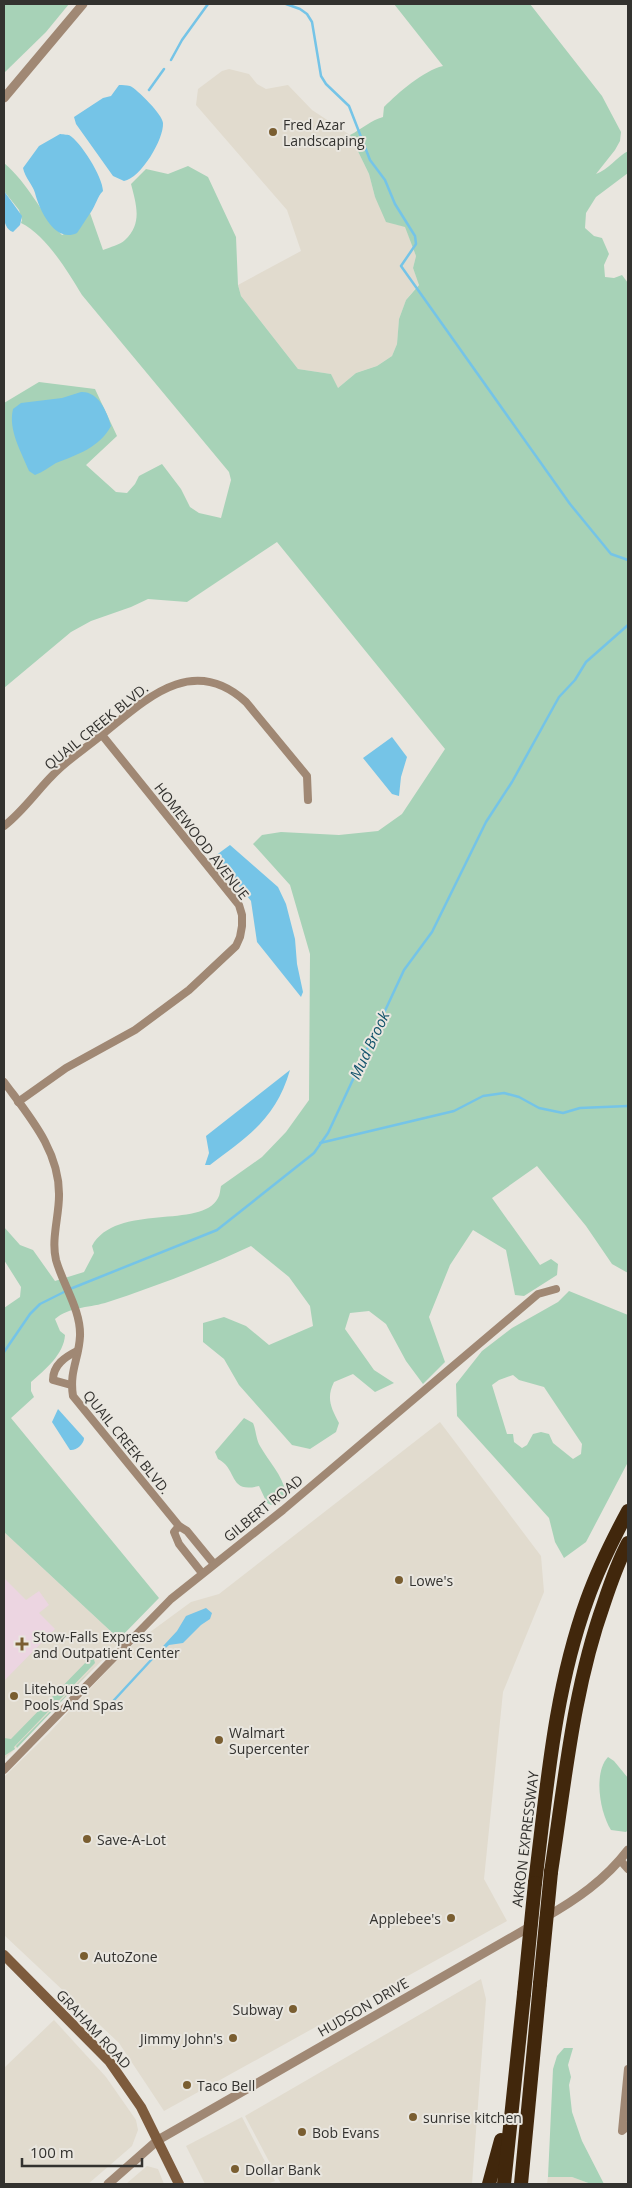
<svg xmlns="http://www.w3.org/2000/svg" width="632" height="2188" viewBox="0 0 632 2188" font-family="'Open Sans',sans-serif">
<rect width="100%" height="100%" fill="#e9e6df"/>
<g fill="#e1dbce">
<polygon points="229,69 249,74 257,84 266,89 288,85 312,110 350,135 369,174 375,197 394,224 405,226 416,256 413,268 419,284 406,300 399,319 397,344 392,356 377,366 356,373 337,389 331,374 298,369 241,296 238,285 301,251 287,210 196,105 198,89 222,71"/>
<polygon points="440,1422 541,1556 544,1592 503,1692 484,1879 507,1921 164,2111 119,2043 4,1935 4,1777 49,1733 127,1649 191,1602 219,1594"/>
<polygon points="4,1532 121,1641 4,1760"/>
<polygon points="481,1979 486,1999 472,2184 281,2184 245,2116"/>
<polygon points="54,2020 106,2077 136,2120 138,2130 132,2146 88,2184 4,2184 4,2068"/>
<polygon points="242,2117 275,2181 267,2184 205,2184 186,2146"/>
<polygon points="147,2166 158,2169 164,2184 126,2184"/>
<polygon points="548,2177 572,2177 591,2184 547,2184"/>
</g>
<polygon fill="#ecd5e1" points="4,1578 26,1600 39,1591 49,1605 39,1613 55,1629 4,1681"/>
<g fill="#a7d2b7" fill-rule="evenodd">
<polygon points="4,4 69,4 46,32 4,73"/>
<path d="M 394,4 L 530,4 L 602,96 L 621,132 L 620,141 L 615,150 L 596,174 C 608,170 617,157 628,151 L 628,173 L 596,197 L 586,213 L 585,228 L 594,236 L 602,238 L 609,254 L 604,265 L 605,277 L 614,278 L 622,275 L 628,283 L 628,1273 L 612,1264 L 586,1226 L 537,1166 L 492,1198 L 540,1265 L 551,1259 L 558,1264 L 557,1275 L 524,1296 L 515,1295 L 506,1250 L 473,1230 L 450,1265 L 429,1317 L 445,1362 L 423,1384 L 406,1361 L 386,1324 L 369,1311 L 350,1313 L 345,1329 L 374,1370 L 394,1383 L 375,1392 L 353,1374 L 334,1382 C 326,1398 331,1408 339,1423 L 336,1432 L 310,1449 L 292,1445 L 239,1385 L 224,1359 L 203,1342 L 203,1323 L 224,1317 L 246,1326 L 269,1345 L 313,1326 L 310,1306 L 289,1277 L 251,1246 C 204,1268 154,1287 105,1303 C 87,1308 69,1307 55,1319 L 60,1331 L 65,1335 C 64,1354 45,1370 31,1382 L 31,1391 L 34,1397 L 11,1418 L 159,1598 L 119,1639 L 4,1532 L 4,1308 L 20,1297 L 21,1287 L 4,1260 L 4,1227 L 20,1245 L 33,1250 L 55,1281 L 84,1272 L 94,1253 L 92,1246 C 116,1202 202,1230 218,1198 C 220,1195 220,1190 221,1186 L 262,1157 L 286,1132 L 309,1100 L 310,954 L 290,885 L 253,844 L 262,835 L 281,832 L 339,835 L 378,831 L 402,814 L 445,749 L 277,542 L 187,602 L 148,599 L 131,607 L 91,621 L 71,632 L 4,688 L 4,403 L 39,382 L 95,389 L 117,436 L 86,465 L 116,492 L 127,493 L 135,484 L 139,476 L 162,464 L 181,489 L 190,507 L 199,513 L 221,518 L 231,480 L 229,472 L 82,295 C 68,272 46,235 21,223 L 22,220 L 19,210 L 4,191 L 4,163 C 29,184 39,211 62,235 L 82,225 L 84,219 L 90,213 L 103,250 C 110,247 120,245 125,240 C 143,223 136,204 131,184 L 146,169 L 168,174 L 188,166 L 208,177 L 236,237 L 238,285 L 241,296 L 298,369 L 331,374 L 338,388 L 356,373 L 377,366 L 392,356 L 397,344 L 399,319 L 406,300 L 419,285 L 413,268 L 416,256 L 405,227 L 386,222 L 375,197 L 369,174 L 350,135 C 362,129 371,120 383,117 L 384,107 C 399,92 423,71 443,66 Z"/>
<path d="M 569,1291 L 628,1315 L 628,1462 L 586,1542 L 564,1558 L 555,1542 L 549,1518 L 457,1416 L 456,1384 L 482,1351 L 512,1328 L 558,1302 ZM 513,1375 L 519,1380 L 544,1387 L 582,1444 L 581,1454 L 573,1459 L 553,1443 L 549,1434 L 541,1432 L 533,1434 L 527,1445 L 522,1448 L 514,1442 L 513,1434 L 507,1434 L 492,1385 L 499,1380 Z"/>
<path d="M 244,1418 L 253,1423 C 256,1430 256,1439 260,1446 C 269,1462 282,1474 286,1493 L 280,1501 L 271,1505 L 267,1503 L 259,1486 C 228,1494 238,1469 218,1459 L 215,1452 Z"/>
<polygon points="87,1651 92,1653 95,1663 14,1747 15,1749 4,1756 4,1738 11,1739 90,1658 84,1657 84,1654"/>
<polygon points="94,1667 17,1748 16,1746"/>
<path d="M 608,1757 L 614,1761 L 628,1778 L 628,1830 L 626,1832 L 611,1830 C 600,1813 593,1773 608,1757 Z"/>
<polygon points="564,2048 573,2048 568,2065 571,2077 569,2085 572,2112 582,2141 604,2184 591,2184 572,2177 548,2177 553,2069 557,2056"/>
</g>
<g fill="#75c4e7">
<path d="M 119,85 C 123,85 126,85 130,86 C 137,89 163,115 163,123 C 164,139 141,178 124,181 L 113,176 L 76,124 L 74,117 L 103,98 L 111,96 Z"/>
<path d="M 60,134 C 61,134 68,135 69,135 C 80,141 103,177 103,191 C 97,197 96,205 91,212 C 86,219 82,226 77,233 C 55,244 39,209 35,193 C 33,185 25,178 23,168 L 39,146 Z"/>
<path d="M 4,191 L 22,216 L 20,225 L 13,232 C 0,228 4,203 4,191 Z"/>
<path d="M 81,392 C 98,391 107,411 111,426 C 100,447 77,455 56,463 C 49,467 43,472 35,475 L 29,471 C 21,451 8,430 13,409 L 21,403 L 62,398 Z"/>
<polygon points="392,737 407,757 401,777 399,796 392,794 363,758"/>
<polygon points="230,845 278,887 286,904 295,939 297,964 303,992 301,997 257,942 251,901 215,856"/>
<path d="M 290,1070 C 276,1119 248,1136 210,1165 L 205,1165 L 209,1153 L 206,1136 Z"/>
<path d="M 58,1409 L 84,1438 C 84,1444 76,1451 70,1450 L 52,1422 Z"/>
<polygon points="206,1608 212,1613 210,1619 201,1625 183,1643 169,1645 153,1660 152,1658 177,1631 186,1616"/>
</g>
<g fill="none" stroke-linecap="round" stroke-linejoin="round">
<g stroke="#75c4e7" stroke-width="2.5">
<polyline points="286,4 300,9 307,14 312,22 321,76 326,84 349,106 370,160 385,180 395,204 415,236 416,244 401,266 570,504 611,554 628,560"/>
<polyline points="171,60 182,40 208,4"/>
<polyline points="149,90 164,69"/>
<polyline points="320,1143 454,1111 483,1096 504,1093 519,1097 539,1108 563,1113 580,1108 628,1106"/>
<polyline points="4,1352 30,1314 40,1304 70,1289 217,1230 314,1153 328,1133 404,970 432,932 486,822 512,782 559,697 575,680 586,662 628,625"/>
<polyline points="104,1711 152,1659"/>
</g>
<g stroke="#a08874" stroke-width="8">
<path d="M 4,826 C 25,810 40,786 59,769 C 73,756 90,745 104,733 C 146,699 193,653 246,702 L 307,776 L 308,800"/>
<path d="M 4,1082 C 29,1116 60,1151 59,1196 C 59,1216 51,1240 56,1260 C 63,1285 81,1310 80,1336 C 79,1359 69,1371 73,1396 L 179,1526 L 187,1531 L 214,1564"/>
<polyline points="18,1102 66,1068 135,1030 189,990 236,946 240,937 242,926 242,915 239,905 102,735"/>
<path d="M 71,1385 L 53,1380 C 53,1365 65,1357 77,1351"/>
<polyline points="179,1526 174,1532 179,1544 202,1573"/>
<polyline points="4,1770 171,1599 283,1510 538,1294 556,1289"/>
<polyline points="620,1860 628,1869"/>
<polyline points="628,2069 622,2131 628,2126"/>
</g>
<g stroke="#a08874" stroke-width="9">
<polyline points="4,98 83,4"/>
<path d="M 544,1918 C 576,1900 605,1880 628,1850"/>
<polyline points="108,2184 158,2140 533,1925"/>
</g>
<polyline stroke="#7d5b3d" stroke-width="10" points="4,1955 109,2061 141,2107 179,2184"/>
<g stroke="#41270c" stroke-width="14">
<path d="M 551,1872 C 565,1781 573,1690 604,1603 C 611,1582 618,1562 628,1543"/>
<path d="M 535,1883 C 547,1788 554,1691 587,1600 C 598,1569 613,1539 628,1511"/>
<polyline points="489,2184 501,2140"/>
<polyline points="504,2184 524,1994"/>
<polyline points="521,2184 540,1984"/>
</g>
<g stroke="#41270c" stroke-width="14">
<polyline points="540,1984 551,1872"/>
<polyline points="524,1994 535,1883"/>
</g>
</g>
<g fill="#7a5e31" stroke="#e9e6df" stroke-width="2">
<circle cx="273" cy="132" r="5"/>
<circle cx="399" cy="1580" r="5"/>
<path d="M19.5 1636.5h5v5h5v5h-5v5h-5v-5h-5v-5h5z"/>
<circle cx="14" cy="1696" r="5"/>
<circle cx="219" cy="1740" r="5"/>
<circle cx="87" cy="1839" r="5"/>
<circle cx="451" cy="1918" r="5"/>
<circle cx="84" cy="1956" r="5"/>
<circle cx="293" cy="2009" r="5"/>
<circle cx="233" cy="2038" r="5"/>
<circle cx="187" cy="2085" r="5"/>
<circle cx="413" cy="2117" r="5"/>
<circle cx="302" cy="2132" r="5"/>
<circle cx="235" cy="2169" r="5"/>
</g>
<g text-anchor="middle" dominant-baseline="central" stroke-width="4" stroke-linejoin="round" paint-order="stroke">
<g font-size="14" fill="#33322f" stroke="#e9e6df" text-anchor="start">
<text x="283" y="124">Fred Azar<tspan x="283" dy="16">Landscaping</tspan></text>
<text x="409" y="1580">Lowe's</text>
<text x="33" y="1636">Stow-Falls Express<tspan x="33" dy="16">and Outpatient Center</tspan></text>
<text x="24" y="1688">Litehouse<tspan x="24" dy="16">Pools And Spas</tspan></text>
<text x="229" y="1732">Walmart<tspan x="229" dy="16">Supercenter</tspan></text>
<text x="97" y="1839">Save-A-Lot</text>
<text x="441" y="1918" text-anchor="end">Applebee's</text>
<text x="94" y="1956">AutoZone</text>
<text x="283" y="2009" text-anchor="end">Subway</text>
<text x="223" y="2038" text-anchor="end">Jimmy John's</text>
<text x="197" y="2085">Taco Bell</text>
<text x="423" y="2117">sunrise kitchen</text>
<text x="312" y="2132">Bob Evans</text>
<text x="245" y="2169">Dollar Bank</text>
</g>
<g font-size="14" fill="#33322f" stroke="#e9e6df">
<text transform="translate(96 726) rotate(-39)">QUAIL CREEK BLVD.</text>
<text transform="translate(202 841) rotate(52)">HOMEWOOD AVENUE</text>
<text transform="translate(127 1442) rotate(51)">QUAIL CREEK BLVD.</text>
<text transform="translate(263 1508) rotate(-39)">GILBERT ROAD</text>
<text transform="translate(525 1839) rotate(-83)">AKRON EXPRESSWAY</text>
<text transform="translate(363 2007) rotate(-30)">HUDSON DRIVE</text>
<text transform="translate(94 2029) rotate(47)">GRAHAM ROAD</text>
</g>
<g font-size="15" font-style="italic" fill="#11526a" stroke="#e9e6df">
<text transform="translate(369 1045) rotate(-65)">Mud Brook</text>
</g>
</g>
<rect width="632" height="2188" fill="none" stroke="#33322f" stroke-width="10"/>
<path d="M22 2158v8h120v-8" fill="none" stroke="#33322f" stroke-width="2.5"/>
<text x="30" y="2158" font-size="15" fill="#33322f" stroke="#e9e6df" stroke-width="4" paint-order="stroke">100 m</text>
</svg>
